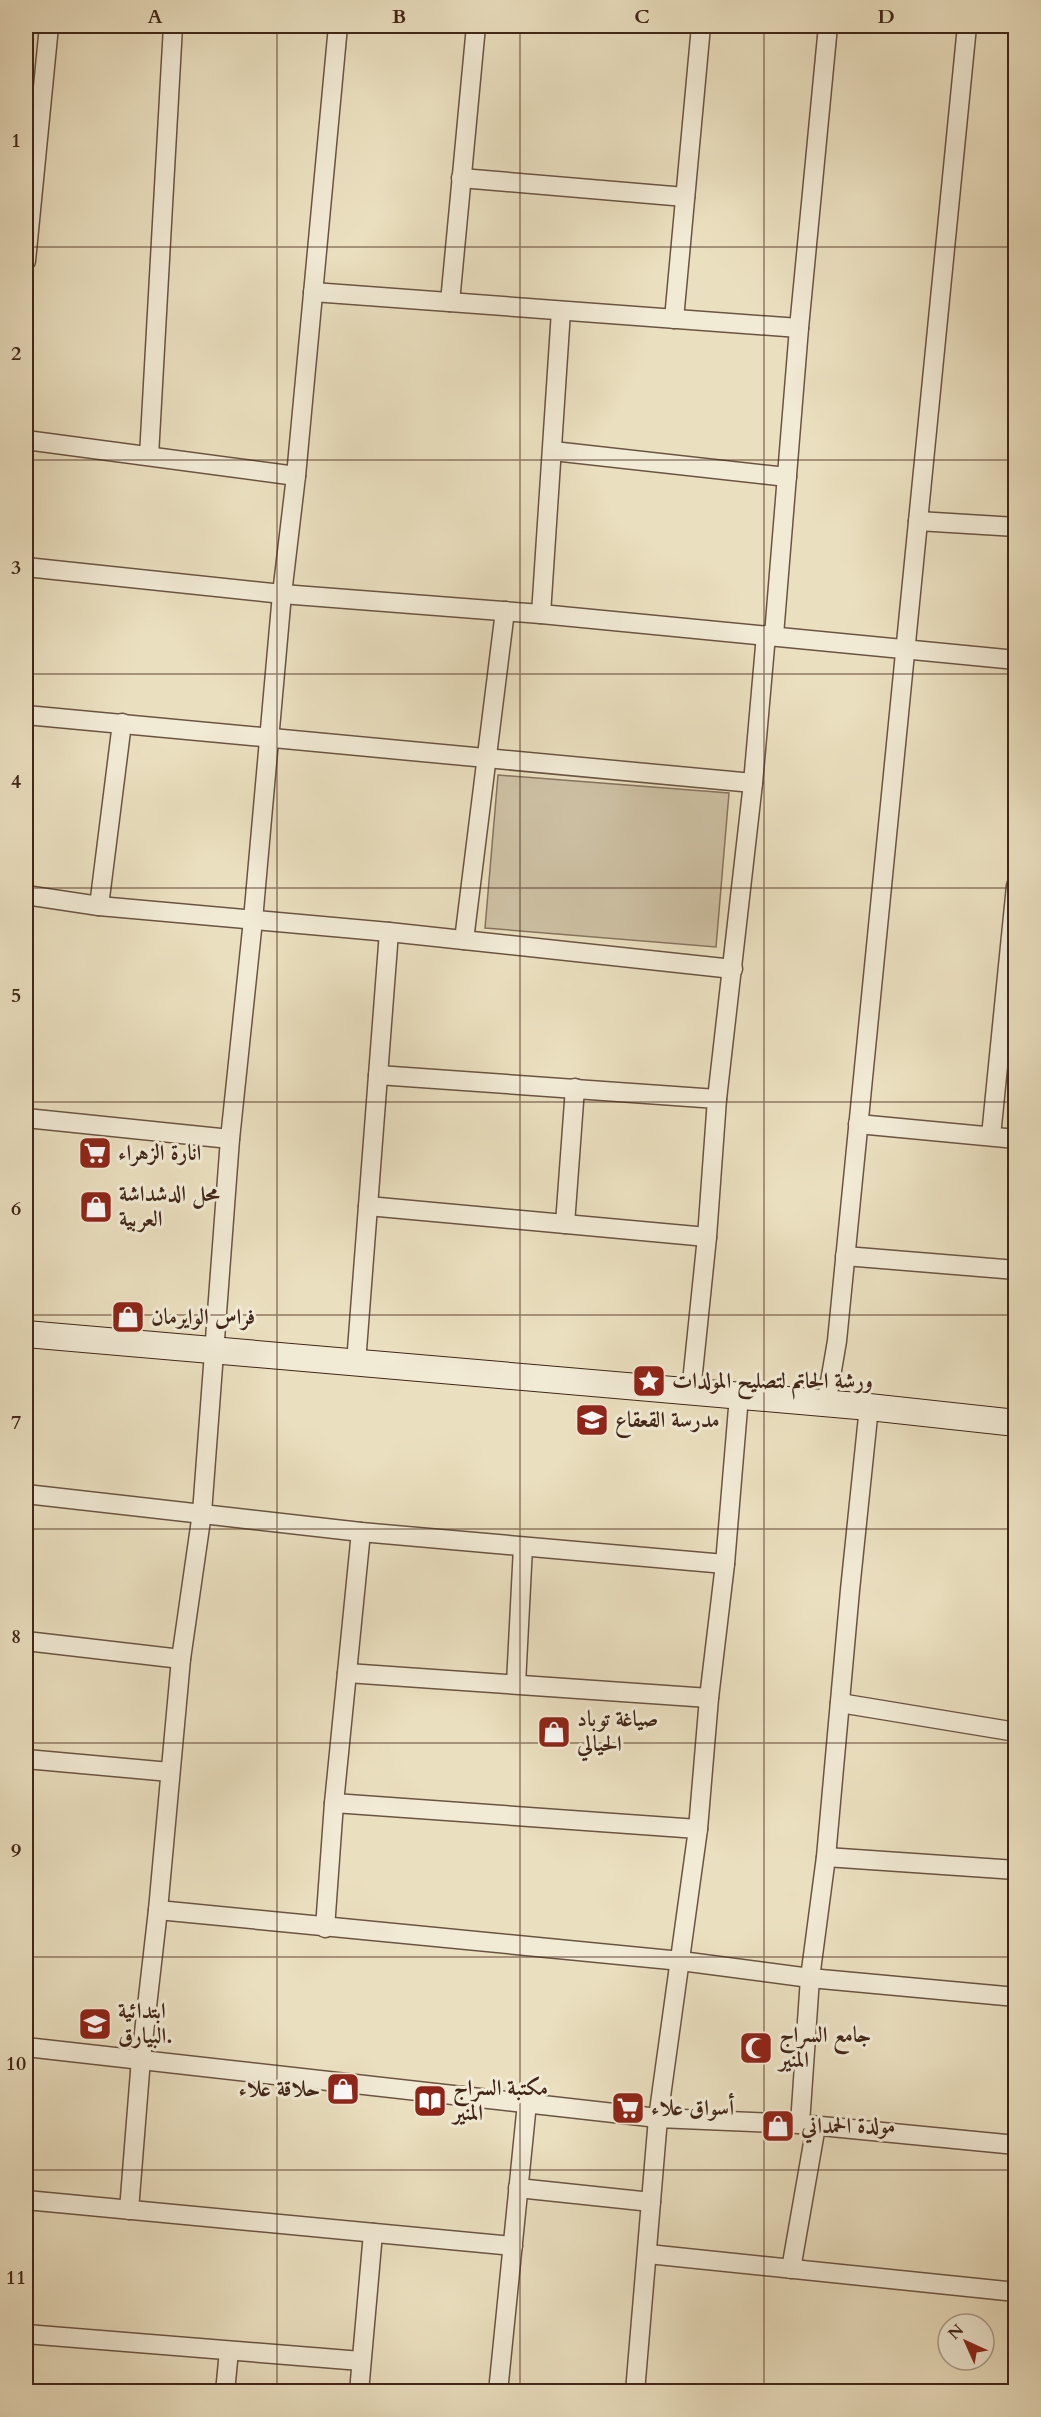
<svg xmlns="http://www.w3.org/2000/svg" width="1041" height="2417" viewBox="0 0 1041 2417" font-family="Cardo,Amiri,serif">
<rect width="100%" height="100%" fill="#eadfbf"/>
<filter id="stains"><feTurbulence type="fractalNoise" baseFrequency=".00333" numOctaves="4"/><feColorMatrix values="0 0 0 0 .2 0 0 0 0 .09 0 0 0 0 .02 0 0 0 .5 -.17"/></filter>
<radialGradient id="worn" r=".72"><stop offset=".6" stop-color="#630" stop-opacity="0"/><stop offset="1" stop-color="#630" stop-opacity=".3"/></radialGradient>
<polygon fill="#cdc0a3" stroke="#87735e" stroke-width="1.5" points="498,775 729,793 716,947 485,928"/>
<g fill="none" stroke-linecap="round" stroke-linejoin="round">
<defs>
<g id="street">
<polyline points="461,178 685,197"/>
<polyline points="26,261 49,26"/>
<polyline points="313,292 799,328"/>
<polyline points="450,302 476,26"/>
<polyline points="674,319 701,26"/>
<polyline points="26,440 296,476"/>
<polyline points="553,451 787,477"/>
<polyline points="149,456 173,26"/>
<polyline points="918,521 1016,527"/>
<polyline points="26,567 282,594 541,614 1016,660"/>
<polyline points="541,614 561,311"/>
<polyline points="774,635 799,328 828,26"/>
<polyline points="26,715 753,783"/>
<polyline points="26,895 99,906 389,932 733,969"/>
<polyline points="99,906 122,723"/>
<polyline points="464,940 505,611"/>
<polyline points="378,1075 717,1099"/>
<polyline points="26,1118 230,1139"/>
<polyline points="858,1124 1016,1139"/>
<polyline points="991,1136 1016,886"/>
<polyline points="368,1206 707,1237"/>
<polyline points="565,1224 575,1088"/>
<polyline points="845,1256 1016,1270"/>
<polyline points="356,1363 389,932"/>
<polyline points="691,1392 707,1237 717,1099 753,783 766,635"/>
<polyline points="826,1405 837,1341 967,26"/>
<polyline points="26,1494 361,1532 725,1564"/>
<polyline points="26,1641 181,1659"/>
<polyline points="347,1673 709,1698"/>
<polyline points="516,1684 523,1547"/>
<polyline points="840,1703 1016,1732"/>
<polyline points="26,1759 170,1772"/>
<polyline points="334,1803 698,1829"/>
<polyline points="826,1857 1016,1870"/>
<polyline points="158,1910 681,1961 810,1978 1016,1997"/>
<polyline points="325,1928 334,1803 361,1532"/>
<polyline points="26,2047 658,2118 698,1829 709,1698 725,1564 739,1396"/>
<polyline points="800,2124 810,1978 826,1857 850,1590 869,1407"/>
<polyline points="518,2188 651,2202"/>
<polyline points="26,2200 513,2246"/>
<polyline points="129,2210 141,2059 158,1910 181,1659 202,1513 230,1139 253,920 282,594 296,476 338,26"/>
<polyline points="648,2254 1016,2292"/>
<polyline points="791,2269 816,2126"/>
<polyline points="26,2334 361,2361"/>
<polyline points="225,2392 229,2351"/>
<polyline points="359,2392 373,2233"/>
<polyline points="498,2392 527,2103"/>
<polyline points="635,2392 658,2118 800,2124 1016,2145"/>
</g>
<polyline id="secondary" points="26,1334 869,1407 1016,1423"/>
</defs>
<use href="#street" stroke="#6b5442" stroke-width="21"/>
<use href="#secondary" stroke="#412618" stroke-width="28"/>
<use href="#street" stroke="#f1ead5" stroke-width="18"/>
<use href="#secondary" stroke="#f1ead5" stroke-width="26"/>
</g>
<path fill="none" stroke="#412618" stroke-width="1.5" stroke-opacity="0.55" d="M 277,26 L 277,2392M 520,26 L 520,2392M 764,26 L 764,2392M 26,247 L 1016,247M 26,460 L 1016,460M 26,674 L 1016,674M 26,888 L 1016,888M 26,1102 L 1016,1102M 26,1315 L 1016,1315M 26,1529 L 1016,1529M 26,1743 L 1016,1743M 26,1957 L 1016,1957M 26,2170 L 1016,2170"/>
<defs>
<symbol id="supermarket-square" viewBox="-11 -11 22 22"><rect x="-9" y="-9" width="18" height="18" rx="4" fill="#8f2418" stroke="#f1ead5"/><path d="M-6-5.5h2.5l.6 2H6L4.5 2H-2.5L-4.4-4H-6ZM-1.5 3.2a1.3 1.3 0 1 0 .1 0ZM3 3.2a1.3 1.3 0 1 0 .1 0Z" fill="#fff"/></symbol>
<symbol id="shop-square" viewBox="-11 -11 22 22"><rect x="-9" y="-9" width="18" height="18" rx="4" fill="#8f2418" stroke="#f1ead5"/><path d="M-5-2.5h2.3a2.7 3.5 0 0 1 5.4 0H5L5.5 6h-11ZM-1.5-2.5h3a1.5 2.3 0 0 0-3 0Z" fill="#fff"/></symbol>
<symbol id="sight-square" viewBox="-11 -11 22 22"><rect x="-9" y="-9" width="18" height="18" rx="4" fill="#8f2418" stroke="#f1ead5"/><path d="M0-6L1.8-2.2L6-1.7L2.9 1.2L3.7 5.4L0 3.3L-3.7 5.4L-2.9 1.2L-6-1.7L-1.8-2.2Z" fill="#fff"/></symbol>
<symbol id="school-square" viewBox="-11 -11 22 22"><rect x="-9" y="-9" width="18" height="18" rx="4" fill="#8f2418" stroke="#f1ead5"/><path d="M0-5L7-2L0 1L-7-2ZM-4 1L0 2.5L4 1V4Q0 6-4 4Z" fill="#fff"/></symbol>
<symbol id="mosque-square" viewBox="-11 -11 22 22"><rect x="-9" y="-9" width="18" height="18" rx="4" fill="#8f2418" stroke="#f1ead5"/><path d="M3.5-4.9A6 6 0 1 0 3.5 4.9A5 5 0 1 1 3.5-4.9Z" fill="#fff"/></symbol>
<symbol id="library-square" viewBox="-11 -11 22 22"><rect x="-9" y="-9" width="18" height="18" rx="4" fill="#8f2418" stroke="#f1ead5"/><path d="M-6-4Q-3-5.5-.7-3.5V5Q-3 3-6 4ZM6-4Q3-5.5 .7-3.5V5Q3 3 6 4Z" fill="#fff"/></symbol>
</defs>
<g fill-rule="evenodd">
<use href="#supermarket-square" x="76" y="1134" width="38" height="38"/>
<use href="#shop-square" x="77" y="1188" width="38" height="38"/>
<use href="#shop-square" x="109" y="1298" width="38" height="38"/>
<use href="#sight-square" x="630" y="1362" width="38" height="38"/>
<use href="#school-square" x="573" y="1401" width="38" height="38"/>
<use href="#shop-square" x="535" y="1713" width="38" height="38"/>
<use href="#school-square" x="76" y="2005" width="38" height="38"/>
<use href="#mosque-square" x="737" y="2029" width="38" height="38"/>
<use href="#shop-square" x="324" y="2070" width="38" height="38"/>
<use href="#library-square" x="411" y="2082" width="38" height="38"/>
<use href="#supermarket-square" x="609" y="2089" width="38" height="38"/>
<use href="#shop-square" x="759" y="2107" width="38" height="38"/>
</g>
<g text-anchor="middle" dominant-baseline="central" stroke-width="6" stroke-linejoin="round" paint-order="stroke">
<g font-size="22" font-weight="bold" fill="#412618" stroke="#f1ead5" text-anchor="start">
<text x="118" y="1153">انارة الزهراء</text>
<text x="119" y="1194">محل الدشداشة<tspan x="119" dy="25">العربية</tspan></text>
<text x="151" y="1317">فراس الوايرمان</text>
<text x="672" y="1381">ورشة الحاتم لتصليح المولدات</text>
<text x="615" y="1420">مدرسة القعقاع</text>
<text x="577" y="1719">صياغة توباد<tspan x="577" dy="25">الحيالي</tspan></text>
<text x="118" y="2011">ابتدائية<tspan x="118" dy="25">البيارق.</tspan></text>
<text x="779" y="2035">جامع السراج<tspan x="779" dy="25">المنير</tspan></text>
<text x="453" y="2088">مكتبة السراج<tspan x="453" dy="25">المنير</tspan></text>
<text x="320" y="2089" text-anchor="end">حلاقة علاء</text>
<text x="651" y="2108">أسواق علاء</text>
<text x="801" y="2126">مولدة الحمداني</text>
</g>
</g>
<rect width="1041" height="2417" fill="none" stroke="#eadfbf" stroke-width="66"/>
<g transform="translate(966 2342) rotate(315)"><circle r="28" fill="#f1ead5" stroke="#ab9c89" stroke-width="1.5"/>
<path d="M0-4.5L10 22L0 15L-10 22Z" fill="#8f2418"/>
<text y="-9" font-size="16" font-weight="bold" text-anchor="middle" fill="#412618">N</text>
</g>
<rect x="33" y="33" width="975" height="2351" fill="none" stroke="#412618" stroke-width="2"/>
<g font-size="20" text-anchor="middle" font-weight="bold" fill="#412618">
<text x="155" y="23">A</text>
<text x="399" y="23">B</text>
<text x="642" y="23">C</text>
<text x="886" y="23">D</text>
<text x="16" y="147">1</text>
<text x="16" y="360">2</text>
<text x="16" y="574">3</text>
<text x="16" y="788">4</text>
<text x="16" y="1002">5</text>
<text x="16" y="1215">6</text>
<text x="16" y="1429">7</text>
<text x="16" y="1643">8</text>
<text x="16" y="1857">9</text>
<text x="16" y="2070">10</text>
<text x="16" y="2284">11</text>
</g>
<rect width="100%" height="100%" filter="url(#stains)"/>
<rect width="100%" height="100%" fill="url(#worn)"/>
</svg>
